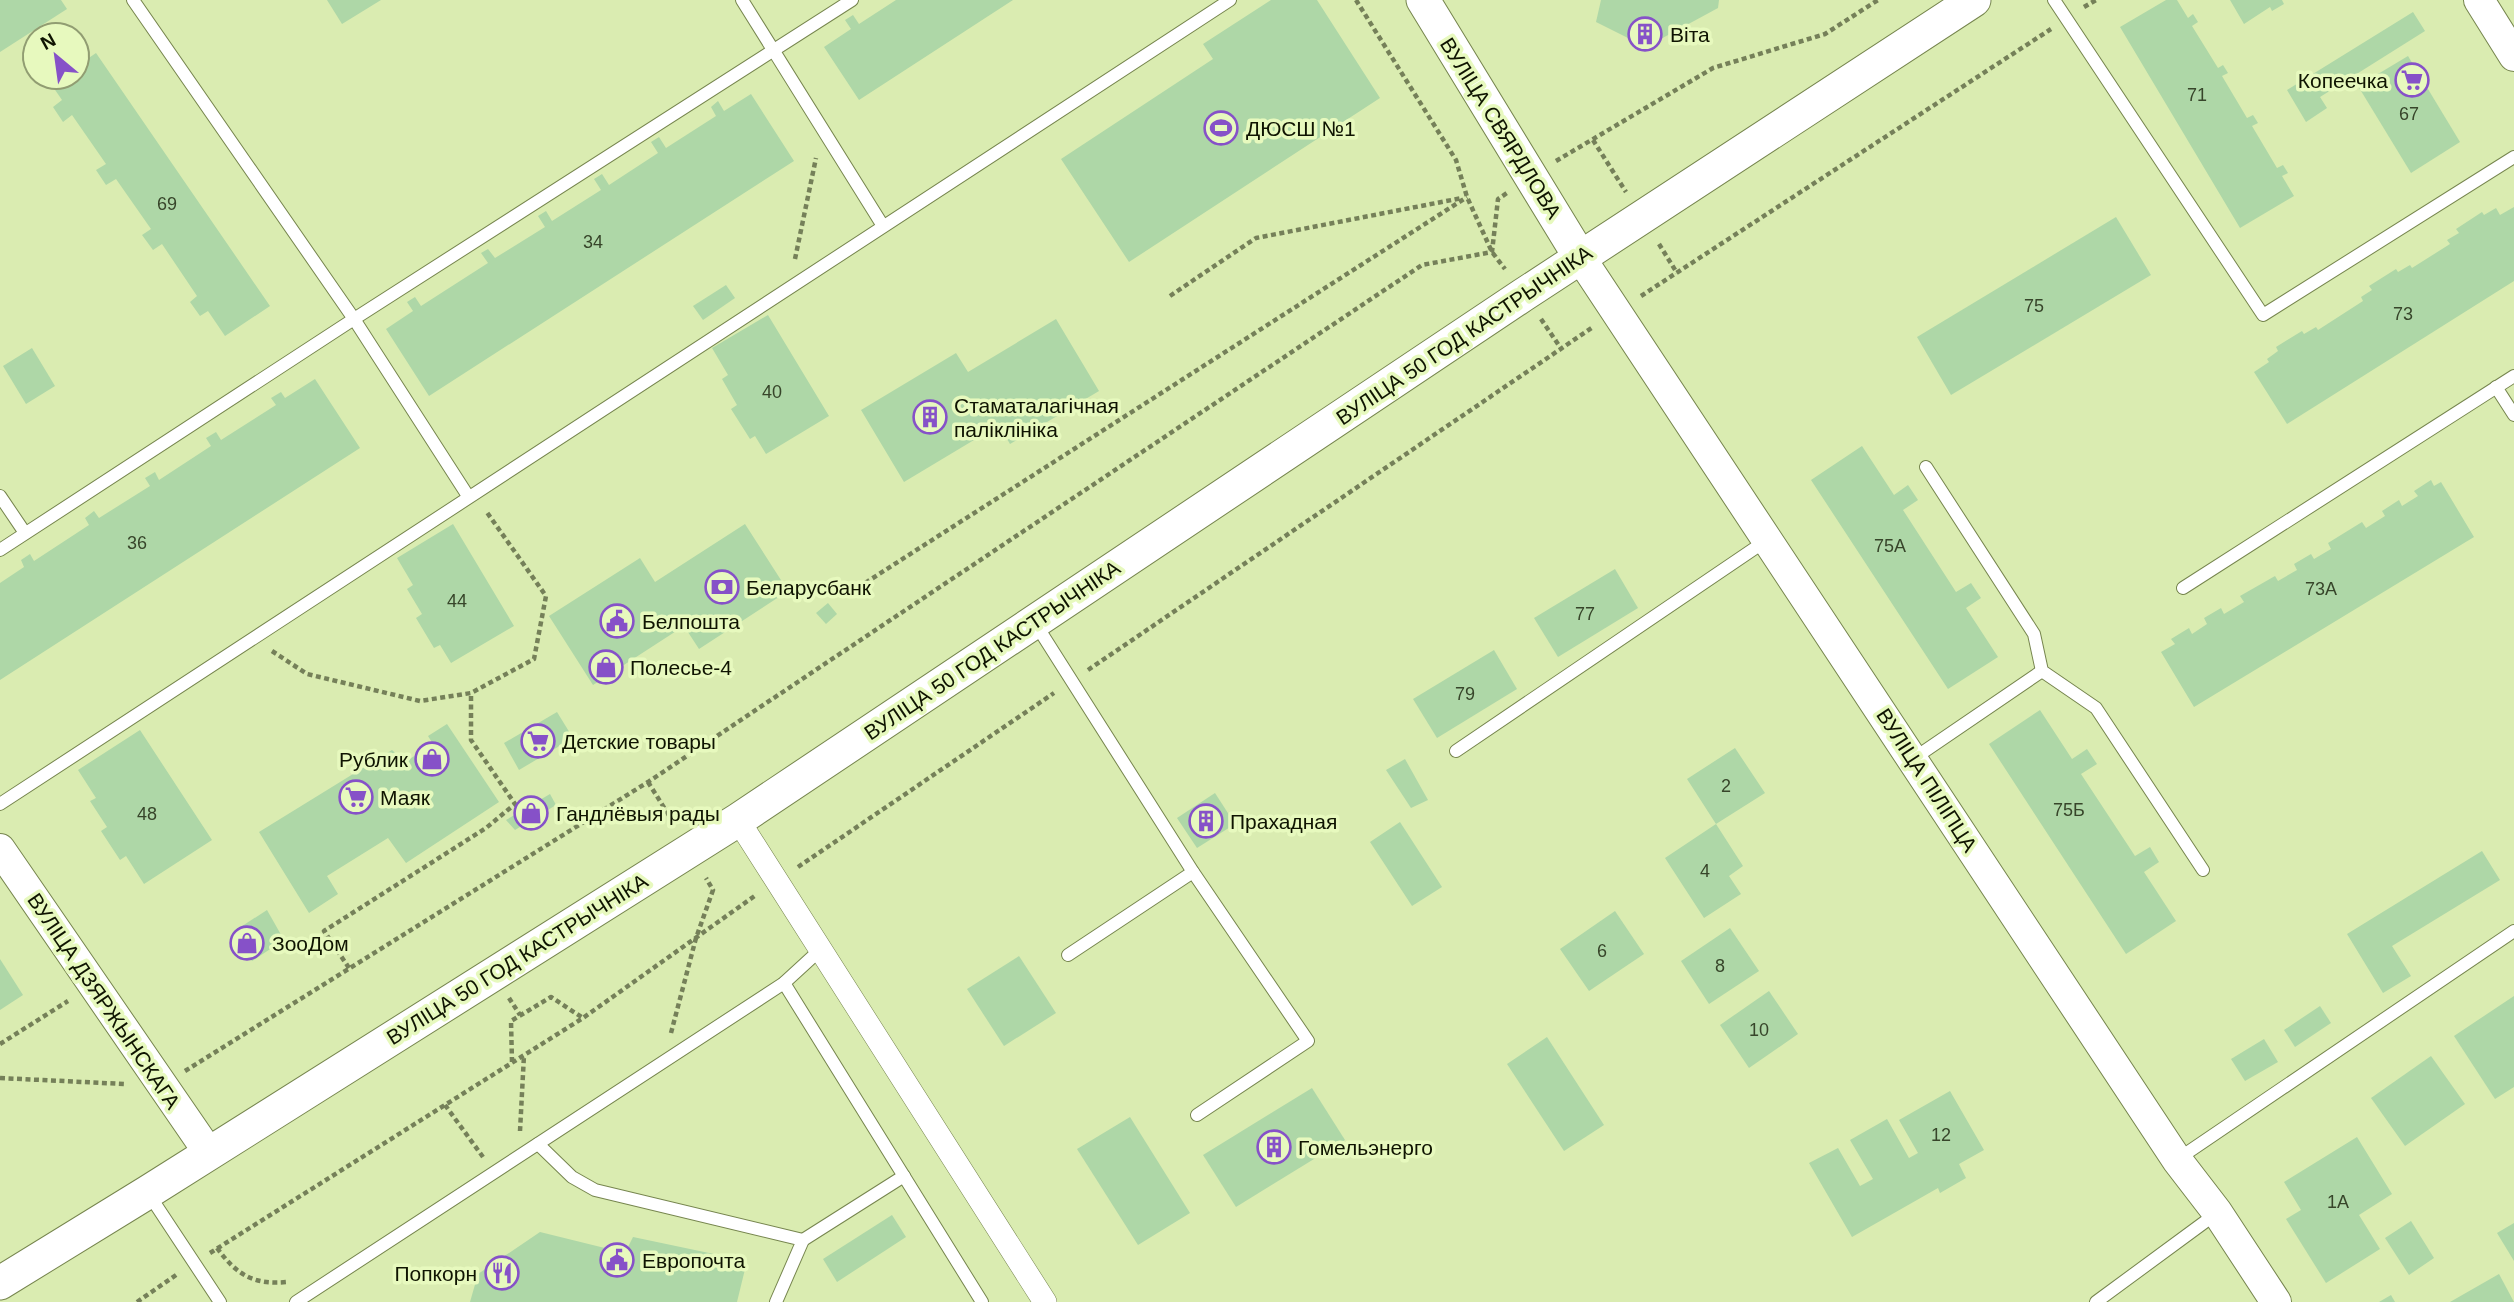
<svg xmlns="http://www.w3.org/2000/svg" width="2514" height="1302" viewBox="0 0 2514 1302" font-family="Helvetica,sans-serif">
<rect width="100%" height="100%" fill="#daecb1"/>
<g fill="#aed7a7">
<polygon points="0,0 61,0 67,9 0,52"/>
<polygon points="327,0 381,0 342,24"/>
<polygon points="896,0 1013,0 859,100 824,47 851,29 845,20 853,15 859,24"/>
<polygon points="1271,0 1317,0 1380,98 1129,262 1061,159 1213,59 1203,44"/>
<polygon points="1601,0 1719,0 1718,8 1646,47 1596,22"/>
<polygon points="2166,0 2177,0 2188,18 2193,14 2198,22 2192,26 2218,68 2223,65 2228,73 2222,76 2247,118 2253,115 2258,123 2252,126 2277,168 2283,165 2288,173 2282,176 2294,196 2240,228 2120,27"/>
<polygon points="2230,0 2282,0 2284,4 2272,11 2270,7 2244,24"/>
<polygon points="2413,12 2425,31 2320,97 2327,108 2306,122 2287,90"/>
<polygon points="96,53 270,306 225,336 208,311 200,316 190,302 197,296 162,244 153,250 142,235 151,229 116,179 106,185 96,170 106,164 72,115 63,122 53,107 62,100 51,84 62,77 77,77 77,66"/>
<polygon points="2408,56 2460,142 2411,173 2358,86"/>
<polygon points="751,94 794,161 429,396 386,329 413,311 407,302 415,297 421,306 488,263 481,253 488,249 495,258 545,227 538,216 546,211 552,221 601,190 594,179 602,174 609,185 658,153 651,142 659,137 666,148 716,116 711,107 718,101 724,111"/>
<polygon points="2514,207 2514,281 2287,424 2254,372 2269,362 2267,359 2278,351 2276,347 2302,331 2304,334 2316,327 2318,330 2363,301 2361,297 2372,290 2369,286 2396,269 2398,272 2410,265 2412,268 2450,244 2447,240 2459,233 2456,229 2482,212 2484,215 2496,208 2500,215"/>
<polygon points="2116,217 2151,275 1951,395 1917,337"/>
<polygon points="726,285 735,298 703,320 693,306"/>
<polygon points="768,315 829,416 766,454 755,436 750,439 731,409 737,405 722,379 728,375 712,348"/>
<polygon points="1056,319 1099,391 1010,444 999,425 904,482 861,410 956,353 968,372"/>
<polygon points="32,348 55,386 26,404 3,366"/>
<polygon points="315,379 360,448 0,680 0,583 24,567 21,560 30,554 34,561 89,525 85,518 94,511 99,518 150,486 145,478 155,472 159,480 211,446 206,438 216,432 221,440 276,405 271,398 281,392 285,398"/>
<polygon points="1862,446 1894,495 1908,485 1918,500 1903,510 1956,592 1971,583 1981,598 1966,608 1998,657 1948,689 1811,480"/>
<polygon points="2431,480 2434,486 2441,482 2474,537 2194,707 2161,652 2175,644 2171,639 2189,628 2192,634 2207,624 2204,618 2221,608 2224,614 2244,602 2240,596 2275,576 2278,581 2297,570 2294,564 2311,554 2314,559 2331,549 2328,543 2362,522 2366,528 2385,516 2382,511 2399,500 2402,506 2418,496 2414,491"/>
<polygon points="453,524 514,626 451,663 440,645 434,648 416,618 422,614 407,589 413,585 397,558"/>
<polygon points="745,524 788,591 699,649 684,626 593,685 549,616 640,558 655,582"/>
<polygon points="1615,569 1638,608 1558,657 1534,618"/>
<polygon points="828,603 837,614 826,624 816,613"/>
<polygon points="1494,650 1517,689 1437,738 1413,699"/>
<polygon points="2040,710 2072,759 2087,749 2097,764 2081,774 2135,856 2150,847 2159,862 2144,872 2176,921 2126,954 1989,744"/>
<polygon points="557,712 573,738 519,770 504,743"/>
<polygon points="447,724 499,802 406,863 388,838 327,876 338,894 309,913 259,832 392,750 405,762 433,744 428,736"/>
<polygon points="140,730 212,840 144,884 126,856 120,860 101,831 107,827 90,801 96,798 78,770"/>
<polygon points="1735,748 1765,793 1716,824 1743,866 1729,876 1741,894 1704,918 1665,858 1716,824 1687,779"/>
<polygon points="1405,759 1428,800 1411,808 1386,770"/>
<polygon points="1215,793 1235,824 1197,848 1177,818"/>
<polygon points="550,794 556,805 515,830 506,820"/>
<polygon points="1400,822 1442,887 1412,906 1370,842"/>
<polygon points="2482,851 2500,880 2392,946 2411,976 2383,993 2347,934"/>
<polygon points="267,910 284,940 252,961 233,932"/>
<polygon points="1615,911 1644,954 1589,991 1560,949"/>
<polygon points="1730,928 1759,971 1709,1004 1681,961"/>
<polygon points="1019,956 1056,1013 1004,1046 967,989"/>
<polygon points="0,959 23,995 0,1010"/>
<polygon points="1769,991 1798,1034 1749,1068 1720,1025"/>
<polygon points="2514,996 2514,1087 2495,1099 2454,1036"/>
<polygon points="2320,1006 2331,1023 2295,1047 2284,1030"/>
<polygon points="1547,1037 1604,1125 1564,1151 1507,1064"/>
<polygon points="2264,1039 2278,1062 2245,1081 2231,1059"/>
<polygon points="2431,1056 2465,1104 2405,1146 2371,1098"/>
<polygon points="1312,1088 1345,1140 1236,1207 1203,1155"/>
<polygon points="1950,1091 1984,1150 1959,1164 1966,1178 1940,1193 1938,1188 1852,1237 1809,1163 1838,1148 1860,1186 1873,1179 1850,1140 1887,1119 1909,1158 1918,1153 1899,1120"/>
<polygon points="1130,1117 1190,1213 1138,1245 1077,1149"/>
<polygon points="2357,1137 2392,1194 2359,1215 2380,1249 2326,1283 2286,1219 2301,1210 2284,1182"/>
<polygon points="892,1215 906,1237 837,1282 823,1259"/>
<polygon points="2411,1221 2434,1258 2409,1275 2385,1238"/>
<polygon points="2514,1223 2514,1261 2497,1233"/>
<polygon points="540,1232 625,1253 633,1237 747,1261 737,1302 470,1302 478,1274"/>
<polygon points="2499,1274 2514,1302 2450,1302"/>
<polygon points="2391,1295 2395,1302 2379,1302"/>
</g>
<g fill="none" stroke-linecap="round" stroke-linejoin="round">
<defs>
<g id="service">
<polyline points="133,0 354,319 468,496"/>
<polyline points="742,0 883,226"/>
<polyline points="2054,0 2263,315 2514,157"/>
<polyline points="2496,387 2514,415"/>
<polyline points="1926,467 2034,634 2042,671 2096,708 2203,870"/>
<polyline points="0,496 25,533"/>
<polyline points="0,550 354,319 852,0"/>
<polyline points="2183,588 2514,376"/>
<polyline points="1035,623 1193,872 1308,1041 1197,1115"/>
<polyline points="1456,751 1767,540"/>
<polyline points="1913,759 2042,671"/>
<polyline points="0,804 1230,0"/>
<polyline points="1068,955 1193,872"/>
<polyline points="784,983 982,1302"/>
<polyline points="538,1144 572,1177 595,1190 803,1240 776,1302"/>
<polyline points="2178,1159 2514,931"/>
<polyline points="148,1193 220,1302"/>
<polyline points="803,1240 904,1176"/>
<polyline points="296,1302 784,983 820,950"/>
<polyline points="2096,1302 2217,1213"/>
</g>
<polyline id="minor" points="738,820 1045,1302"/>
<g id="tertiary">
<polyline points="2479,0 2514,56"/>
<polyline points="1580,257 2177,1160 2217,1212 2276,1302"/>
<polyline points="0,849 209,1153"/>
</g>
<g id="secondary">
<polyline points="1423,0 1580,257"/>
<polyline points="0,1283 148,1192 738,820 1523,295 1974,0"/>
</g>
</defs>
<use href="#service" stroke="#76854e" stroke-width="14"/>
<use href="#minor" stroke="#76854e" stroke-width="24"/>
<use href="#tertiary" stroke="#76854e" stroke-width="32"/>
<use href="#secondary" stroke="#76854e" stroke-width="35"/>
<g stroke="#758059" stroke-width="4.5" stroke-dasharray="5 3.5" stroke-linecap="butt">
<polyline points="1356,0 1456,160 1467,197 1492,252 1505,269"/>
<polyline points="2084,7 2096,0"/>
<polyline points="1593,140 1626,192"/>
<polyline points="1556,161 1713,68 1825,34 1878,0"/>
<polyline points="1659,244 1677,273"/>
<polyline points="795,259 816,158"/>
<polyline points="1170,296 1256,238 1462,198"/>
<polyline points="1641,296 2051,29"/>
<polyline points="1541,319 1560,347"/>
<polyline points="851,592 1467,197"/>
<polyline points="272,651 307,674 420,701 471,693 534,659 546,596 486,511"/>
<polyline points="1088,670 1593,327"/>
<polyline points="648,782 675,825"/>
<polyline points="798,867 1054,693"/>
<polyline points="349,968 324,931 486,828 515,804 471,740 471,693"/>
<polyline points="509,998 520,1015"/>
<polyline points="671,1033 696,938 713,890 706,878"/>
<polyline points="0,1044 68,1001"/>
<polyline points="512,1062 511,1021 551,997 583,1018"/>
<polyline points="185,1071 648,782 1422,265 1492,252 1498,199 1507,193"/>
<polyline points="0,1078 125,1084"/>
<polyline points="445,1105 483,1157"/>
<polyline points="520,1131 524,1055"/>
<path d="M 217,1248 C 237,1275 253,1285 287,1282"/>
<polyline points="210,1253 583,1018 756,895"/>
<polyline points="137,1302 179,1273"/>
</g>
<use href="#service" stroke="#fff" stroke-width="12"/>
<use href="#minor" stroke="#fff" stroke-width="23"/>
<use href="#tertiary" stroke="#fff" stroke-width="30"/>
<use href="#secondary" stroke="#fff" stroke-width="33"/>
</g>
<defs>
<symbol id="building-ring" viewBox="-11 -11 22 22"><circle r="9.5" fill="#e7f9be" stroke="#8651c8" stroke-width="1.5"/><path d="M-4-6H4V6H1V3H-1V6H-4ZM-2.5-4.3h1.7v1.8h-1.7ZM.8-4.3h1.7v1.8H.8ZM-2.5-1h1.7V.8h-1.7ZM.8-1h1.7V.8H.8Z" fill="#8651c8"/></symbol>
<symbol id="supermarket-ring" viewBox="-11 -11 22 22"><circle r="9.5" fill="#e7f9be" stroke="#8651c8" stroke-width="1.5"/><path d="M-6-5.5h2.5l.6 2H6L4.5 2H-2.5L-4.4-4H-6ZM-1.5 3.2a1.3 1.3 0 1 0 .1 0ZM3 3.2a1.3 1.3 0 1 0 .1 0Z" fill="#8651c8"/></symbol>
<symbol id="stadium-ring" viewBox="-11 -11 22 22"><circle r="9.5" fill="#e7f9be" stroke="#8651c8" stroke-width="1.5"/><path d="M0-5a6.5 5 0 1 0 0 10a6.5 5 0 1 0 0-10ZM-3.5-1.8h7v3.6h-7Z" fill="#8651c8"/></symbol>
<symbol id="bank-ring" viewBox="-11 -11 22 22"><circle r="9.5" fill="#e7f9be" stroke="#8651c8" stroke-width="1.5"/><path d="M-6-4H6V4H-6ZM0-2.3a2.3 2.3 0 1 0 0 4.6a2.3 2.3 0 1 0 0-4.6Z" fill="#8651c8"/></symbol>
<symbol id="civic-ring" viewBox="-11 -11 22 22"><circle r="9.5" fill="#e7f9be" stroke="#8651c8" stroke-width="1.5"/><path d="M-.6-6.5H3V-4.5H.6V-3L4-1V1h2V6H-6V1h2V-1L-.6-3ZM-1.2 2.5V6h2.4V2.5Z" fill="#8651c8"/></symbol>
<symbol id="shop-ring" viewBox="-11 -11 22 22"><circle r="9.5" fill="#e7f9be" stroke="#8651c8" stroke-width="1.5"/><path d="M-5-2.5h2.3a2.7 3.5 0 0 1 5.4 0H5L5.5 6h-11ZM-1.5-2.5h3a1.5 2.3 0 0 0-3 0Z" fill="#8651c8"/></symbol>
<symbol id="restaurant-ring" viewBox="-11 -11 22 22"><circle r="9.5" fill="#e7f9be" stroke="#8651c8" stroke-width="1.5"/><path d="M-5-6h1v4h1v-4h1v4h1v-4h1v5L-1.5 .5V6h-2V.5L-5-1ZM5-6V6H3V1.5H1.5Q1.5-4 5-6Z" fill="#8651c8"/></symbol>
</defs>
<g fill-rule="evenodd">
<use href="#building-ring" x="1626" y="15" width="38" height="38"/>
<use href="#supermarket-ring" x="2393" y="61" width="38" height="38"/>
<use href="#stadium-ring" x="1202" y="109" width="38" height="38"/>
<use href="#building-ring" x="911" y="398" width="38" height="38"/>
<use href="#bank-ring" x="703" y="568" width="38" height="38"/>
<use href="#civic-ring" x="598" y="602" width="38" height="38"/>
<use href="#shop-ring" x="587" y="648" width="38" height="38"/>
<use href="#supermarket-ring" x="519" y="722" width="38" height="38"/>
<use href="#shop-ring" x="413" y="740" width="38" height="38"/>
<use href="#supermarket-ring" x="337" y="778" width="38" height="38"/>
<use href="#shop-ring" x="512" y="794" width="38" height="38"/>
<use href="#building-ring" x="1187" y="802" width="38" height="38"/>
<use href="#shop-ring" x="228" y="924" width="38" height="38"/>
<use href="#building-ring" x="1255" y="1128" width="38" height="38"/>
<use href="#civic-ring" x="598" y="1241" width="38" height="38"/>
<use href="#restaurant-ring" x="483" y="1254" width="38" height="38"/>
</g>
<g text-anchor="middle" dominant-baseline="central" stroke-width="7" stroke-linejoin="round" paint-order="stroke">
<g font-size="18" fill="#37452a">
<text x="2197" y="95">71</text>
<text x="2409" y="114">67</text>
<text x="167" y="204">69</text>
<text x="593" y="242">34</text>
<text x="2034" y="306">75</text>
<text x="2403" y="314">73</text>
<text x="772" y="392">40</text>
<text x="137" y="543">36</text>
<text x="1890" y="546">75А</text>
<text x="2321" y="589">73А</text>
<text x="457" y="601">44</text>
<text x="1585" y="614">77</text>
<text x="1465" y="694">79</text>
<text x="1726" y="786">2</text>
<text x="2069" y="810">75Б</text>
<text x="147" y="814">48</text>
<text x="1705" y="871">4</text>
<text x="1602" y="951">6</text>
<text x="1720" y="966">8</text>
<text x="1759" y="1030">10</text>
<text x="1941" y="1135">12</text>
<text x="2338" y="1202">1А</text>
</g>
<g font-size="21" fill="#0f1401" stroke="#e7f9be" text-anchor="start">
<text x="1670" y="34">Віта</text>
<text x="2388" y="80" text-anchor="end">Копеечка</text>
<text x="1246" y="128">ДЮСШ №1</text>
<text x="954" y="405">Стаматалагічная<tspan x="954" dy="24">паліклініка</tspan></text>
<text x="746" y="587">Беларусбанк</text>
<text x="642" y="621">Белпошта</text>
<text x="630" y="667">Полесье-4</text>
<text x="562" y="741">Детские товары</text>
<text x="408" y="759" text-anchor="end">Рублик</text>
<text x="380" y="797">Маяк</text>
<text x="556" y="813">Гандлёвыя рады</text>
<text x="1230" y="821">Прахадная</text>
<text x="272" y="943">ЗооДом</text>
<text x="1298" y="1147">Гомельэнерго</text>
<text x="642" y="1260">Европочта</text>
<text x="477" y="1273" text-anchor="end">Попкорн</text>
</g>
<g font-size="21" fill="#0f1401" stroke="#e7f9be">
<text transform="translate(1501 128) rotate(58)">ВУЛІЦА СВЯРДЛОВА</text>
<text transform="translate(1464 335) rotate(-34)">ВУЛІЦА 50 ГОД КАСТРЫЧНІКА</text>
<text transform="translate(992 650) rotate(-34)">ВУЛІЦА 50 ГОД КАСТРЫЧНІКА</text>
<text transform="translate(1927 780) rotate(57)">ВУЛІЦА ПІЛІПЦА</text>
<text transform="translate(517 959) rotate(-32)">ВУЛІЦА 50 ГОД КАСТРЫЧНІКА</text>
<text transform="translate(104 1001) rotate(56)">ВУЛІЦА ДЗЯРЖЫНСКАГА</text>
</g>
</g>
<g transform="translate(56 56) rotate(331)"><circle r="33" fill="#e7f9be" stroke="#919d72" stroke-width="2"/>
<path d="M0-5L12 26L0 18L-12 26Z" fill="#8651c8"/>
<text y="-10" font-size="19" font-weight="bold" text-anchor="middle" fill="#0f1401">N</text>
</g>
</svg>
